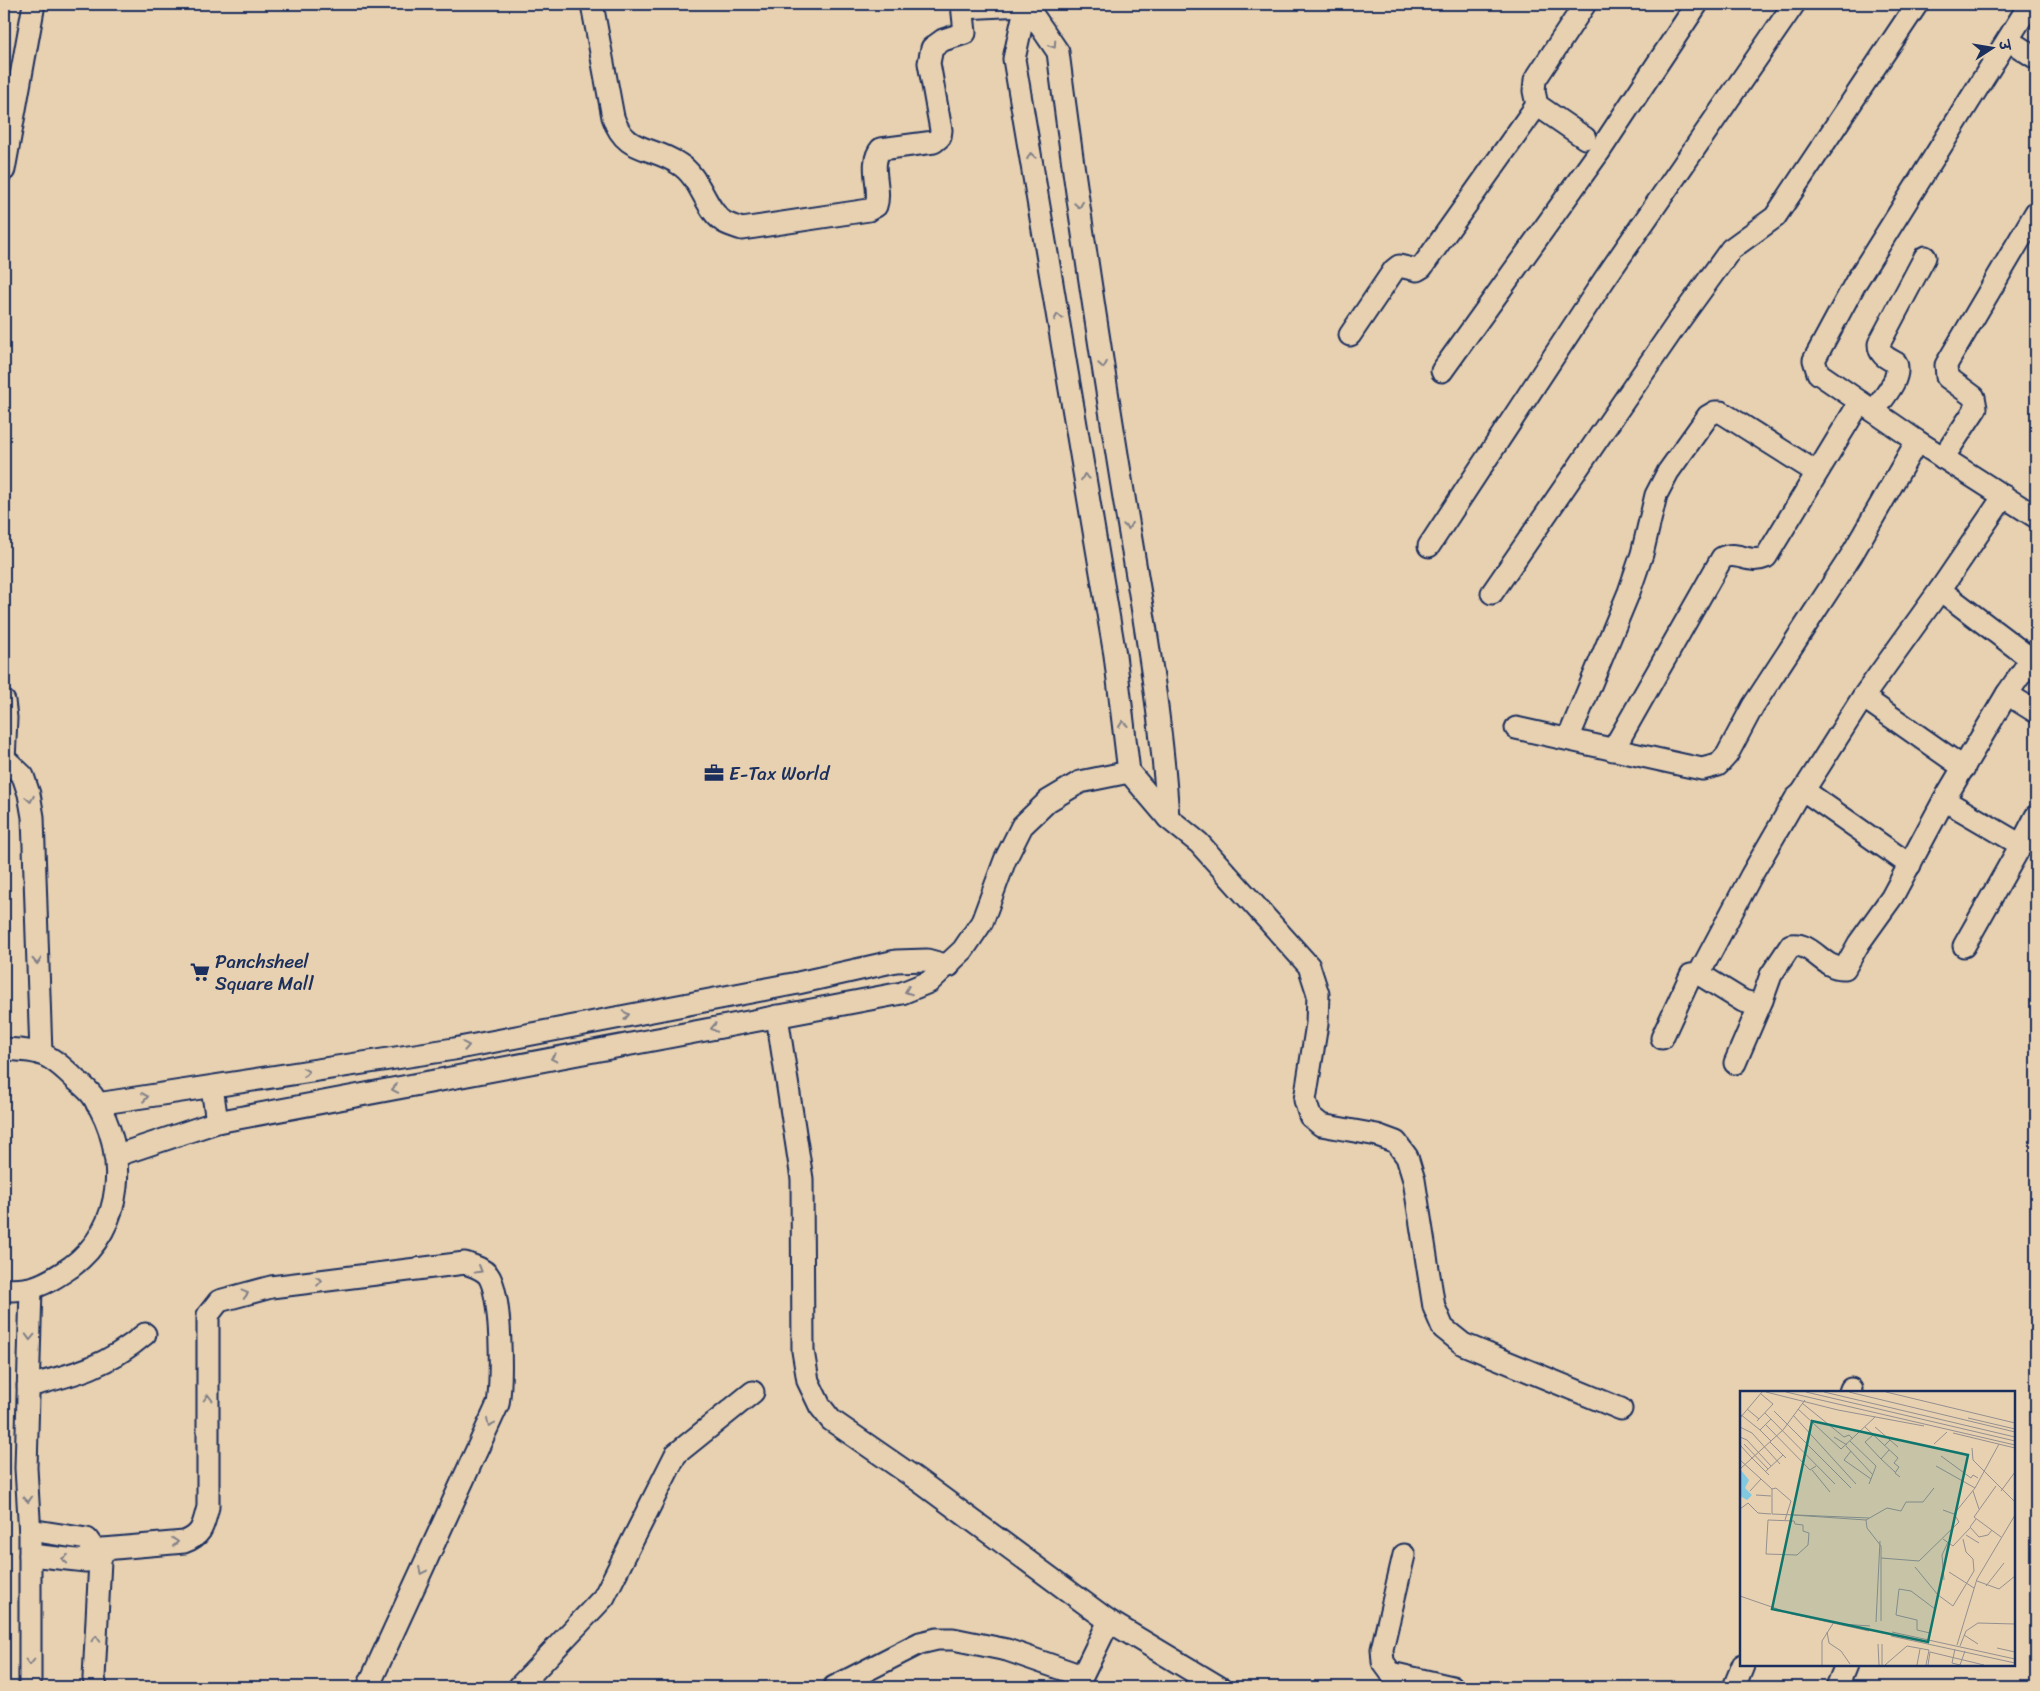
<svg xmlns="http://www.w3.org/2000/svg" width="2040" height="1691" viewBox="0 0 2040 1691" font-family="Sriracha,'Playpen Sans Deva',sans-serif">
<rect width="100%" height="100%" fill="#e7d1b1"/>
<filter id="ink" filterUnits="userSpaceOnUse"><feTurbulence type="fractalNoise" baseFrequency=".02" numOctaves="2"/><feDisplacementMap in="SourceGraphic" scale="10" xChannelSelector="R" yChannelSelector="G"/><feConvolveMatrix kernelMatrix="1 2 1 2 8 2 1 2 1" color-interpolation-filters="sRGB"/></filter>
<g filter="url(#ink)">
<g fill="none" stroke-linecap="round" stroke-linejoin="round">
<defs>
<g id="minor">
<path d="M 592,4 L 613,117 C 625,154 651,145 679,164 C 701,177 705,210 724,222 C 729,225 736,227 742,229 L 869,210 L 876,206 C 882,189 868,164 881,149 L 934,142 L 940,137 L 941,130 L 929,63 L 932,48 L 943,40 L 965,33 L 962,4"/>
<polyline points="1026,4 1014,59 1115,655 1129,772 1168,818 1199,843 1309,966 1318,994 1317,1024 1305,1100 1310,1116 1321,1125 1377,1135 1396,1142 1407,1157 1414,1180 1434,1307 1443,1328 1463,1344 1621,1409"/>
<polyline points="1585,4 1535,80 1534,91 1537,105 1585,138"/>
<polyline points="2030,4 1856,282 1814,360 1818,373 1917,441 2036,517"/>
<path d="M 1026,5 L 1058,52 C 1076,195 1098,337 1121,479 C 1139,591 1161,704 1168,818"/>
<polyline points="963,8 1026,5"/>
<polyline points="2008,40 2036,58"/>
<polyline points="4,170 34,4"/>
<polyline points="1350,335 1394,270 1399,266 1417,270 1422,267 1537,105"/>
<polyline points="1442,371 1599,152 1697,4"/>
<path d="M 1874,411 C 1882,399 1902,379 1896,363 C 1887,358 1879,355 1879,344 L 1925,257"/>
<polyline points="1943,458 1976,408 1974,397 1947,377 1946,365 2036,212"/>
<polyline points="1429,546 1604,280 1794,4"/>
<polyline points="1940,590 2004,496"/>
<polyline points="1492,593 1676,325 1731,249 1775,217 1917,4"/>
<polyline points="2007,694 2036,712"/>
<polyline points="1863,697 1964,768"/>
<polyline points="4,701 6,718 4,761"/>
<polyline points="1516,728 1683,765 1702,769 1718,765 1727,755 1753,706 1851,556 1917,441"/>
<polyline points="1568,739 1629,592 1642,554 1656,495 1668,472 1708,416 1715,412 1721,412 1816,472"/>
<path d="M 1613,750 L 1722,558 C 1738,550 1748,565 1766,557 L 1860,402"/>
<polyline points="5,759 23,776 29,794 33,817 41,1054"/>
<polyline points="1802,793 1863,697 1940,590 2031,659"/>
<polyline points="1944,800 2021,845 1964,946"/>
<polyline points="2021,845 2036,816"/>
<polyline points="1699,974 1751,876 1796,798 1802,793 1809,794 1910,865"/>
<polyline points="777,1016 802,1179 803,1351 808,1381 820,1406 831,1420 915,1478 1109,1621 1219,1687"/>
<path d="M 1662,1038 L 1691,975 L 1699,974 L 1743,1001 L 1754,1004 L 1762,1000 L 1771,975 L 1791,945 C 1813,942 1823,970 1845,968 L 1859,943 L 1892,897 L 1944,800 L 2007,694 L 2036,652"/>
<path d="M 4,1049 C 16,1050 30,1050 42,1054 C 54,1059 66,1070 75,1079 C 82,1085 90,1091 94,1098 C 129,1152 125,1227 71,1267 C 59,1275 45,1285 30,1288 C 22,1290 12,1290 4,1290"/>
<polyline points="1735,1063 1762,1000"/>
<polyline points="212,1087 217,1122"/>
<polyline points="97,1104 454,1049 798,983 896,961 927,960 949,966"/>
<polyline points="115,1156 217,1122 902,993 929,982 963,950 982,922 1005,860 1022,826 1048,801 1080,782 1129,772"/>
<path d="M 28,1386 C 76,1374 106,1367 145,1334"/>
<polyline points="1850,1392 1851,1389"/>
<polyline points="30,1530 87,1539 94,1549"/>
<polyline points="30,1555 86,1561 94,1549 104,1549"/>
<polyline points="1404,1555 1382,1649 1383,1662 1391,1673 1452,1687"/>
<polyline points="30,1687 30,1535 26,1468 31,1288"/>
<path d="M 96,1687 L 94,1678 L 100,1560 L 104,1549 L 184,1542 C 203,1535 203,1525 208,1507 L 208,1315 L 219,1301 L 271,1287 L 465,1263 C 473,1266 482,1268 488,1275 C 502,1293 502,1381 498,1404 L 368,1687"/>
<polyline points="519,1687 604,1597 676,1454 753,1392"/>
<polyline points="834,1687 920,1643 937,1639 953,1639 1007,1650 1082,1676"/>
<polyline points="1077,1687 1109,1621"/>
<polyline points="1734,1687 1743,1665"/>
<polyline points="1837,1687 1846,1665"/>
</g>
</defs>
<use href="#minor" stroke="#1b2f5e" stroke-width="25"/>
<use href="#minor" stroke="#e7d1b1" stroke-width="21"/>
</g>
<defs><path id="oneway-chevron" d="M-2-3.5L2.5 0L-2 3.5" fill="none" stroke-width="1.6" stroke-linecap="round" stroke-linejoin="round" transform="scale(1.25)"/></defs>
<g stroke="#818088">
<use href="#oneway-chevron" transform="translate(1053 45) rotate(56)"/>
<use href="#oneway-chevron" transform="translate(1031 156) rotate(-100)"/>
<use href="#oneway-chevron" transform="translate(1079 205) rotate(81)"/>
<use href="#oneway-chevron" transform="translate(1058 317) rotate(-100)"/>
<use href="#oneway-chevron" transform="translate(1103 365) rotate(81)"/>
<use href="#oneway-chevron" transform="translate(1085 477) rotate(-100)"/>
<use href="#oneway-chevron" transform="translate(1128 526) rotate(81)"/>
<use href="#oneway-chevron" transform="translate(1123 724) rotate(-97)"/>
<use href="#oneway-chevron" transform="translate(30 799) rotate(80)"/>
<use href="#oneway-chevron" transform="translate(37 961) rotate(87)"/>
<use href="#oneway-chevron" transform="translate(908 991) rotate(159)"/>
<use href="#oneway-chevron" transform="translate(626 1015) rotate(-11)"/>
<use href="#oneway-chevron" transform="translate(714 1028) rotate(169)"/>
<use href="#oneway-chevron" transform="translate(466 1046) rotate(-11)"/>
<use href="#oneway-chevron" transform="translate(554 1058) rotate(169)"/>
<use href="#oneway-chevron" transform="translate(306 1072) rotate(-9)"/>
<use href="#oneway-chevron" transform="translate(395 1089) rotate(169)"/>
<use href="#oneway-chevron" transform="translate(145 1097) rotate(-8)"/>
<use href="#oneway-chevron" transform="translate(479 1270) rotate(30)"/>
<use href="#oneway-chevron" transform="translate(319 1281) rotate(-7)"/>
<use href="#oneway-chevron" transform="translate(245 1294) rotate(-15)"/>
<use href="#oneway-chevron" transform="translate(30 1337) rotate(92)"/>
<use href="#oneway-chevron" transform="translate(208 1398) rotate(-90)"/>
<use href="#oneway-chevron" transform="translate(490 1423) rotate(115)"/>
<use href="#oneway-chevron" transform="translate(28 1499) rotate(86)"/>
<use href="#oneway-chevron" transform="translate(175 1542) rotate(-5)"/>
<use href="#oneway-chevron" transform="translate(65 1559) rotate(-176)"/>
<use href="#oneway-chevron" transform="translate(422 1571) rotate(115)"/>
<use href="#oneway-chevron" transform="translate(96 1639) rotate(-87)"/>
<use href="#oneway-chevron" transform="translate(30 1662) rotate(90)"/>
</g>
</g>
<defs>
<symbol id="office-bare" viewBox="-9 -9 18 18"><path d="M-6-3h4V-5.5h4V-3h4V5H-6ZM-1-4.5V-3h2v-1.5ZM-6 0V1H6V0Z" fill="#1b2f5e" stroke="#e7d1b1" stroke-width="2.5" paint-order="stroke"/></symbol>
<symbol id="supermarket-bare" viewBox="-9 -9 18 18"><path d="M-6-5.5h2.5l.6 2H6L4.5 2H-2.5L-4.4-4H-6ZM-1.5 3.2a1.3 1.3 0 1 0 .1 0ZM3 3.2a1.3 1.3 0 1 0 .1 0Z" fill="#1b2f5e" stroke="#e7d1b1" stroke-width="2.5" paint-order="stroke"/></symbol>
</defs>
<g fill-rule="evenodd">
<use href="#office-bare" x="700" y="759" width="28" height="28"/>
<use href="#supermarket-bare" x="186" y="958" width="28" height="28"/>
</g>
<g text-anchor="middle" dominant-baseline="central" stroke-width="5" stroke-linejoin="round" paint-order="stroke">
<g font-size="19" fill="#1b2f5e" stroke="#e7d1b1" text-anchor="start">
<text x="729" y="773">E-Tax World</text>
<text x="215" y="961">Panchsheel<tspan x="215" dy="22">Square Mall</tspan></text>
</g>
</g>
<g transform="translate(1740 1391)">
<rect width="275" height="275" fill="#e7d1b1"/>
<path d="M 0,78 L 9,89 L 5,97 L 12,104 L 7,109 L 0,105 Z" fill="#80c9e1"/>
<path fill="none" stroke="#959090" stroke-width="1" d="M 26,1 L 98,19 L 184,35M 46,1 L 275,54M 66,1 L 275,50M 84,1 L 275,46M 109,1 L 275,41M 146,1 L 275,32M 62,12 L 104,46 L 109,44 L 113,48M 7,18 L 19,28M 58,18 L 101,58 L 135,26M 34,20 L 111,97M 25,22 L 95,93M 0,23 L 20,39 L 31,28M 53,24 L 116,93M 0,27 L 22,1M 228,27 L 275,38M 17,30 L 33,13 L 21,3M 26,34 L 70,79 L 76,75M 0,36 L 12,42 L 40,73M 125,36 L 158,67 L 154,72 L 159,76 L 155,82 L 160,86M 135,36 L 150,49M 20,39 L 31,50M 213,42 L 275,57M 133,44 L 125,51 L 141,68M 0,46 L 7,49 L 31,75M 94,46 L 107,54M 110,50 L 136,75 L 129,93M 30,51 L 46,67M 4,53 L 28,78M 194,53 L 207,41M 0,54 L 11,66M 106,55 L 133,84M 144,55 L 150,49 L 158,56M 232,57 L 233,69 L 275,111M 149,59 L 141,68 L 155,81M 111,60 L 104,69 L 131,88M 201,65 L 231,87 L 233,84 L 238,87M 11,66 L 29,84M 0,69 L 32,98 L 36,97 L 51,110 L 45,129M 196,75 L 235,97M 0,78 L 43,39 L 65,9M 72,79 L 90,101M 25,81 L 43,64M 256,95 L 234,126 L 261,146M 32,98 L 32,123 L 129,127M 10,100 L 21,88M 233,100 L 239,118M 261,100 L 275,81M 16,104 L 31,105M 0,118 L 8,112 L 18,122 L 31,123M 203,119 L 214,123 L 235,97 L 259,53M 53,124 L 126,129 L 147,117 L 161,120 L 166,111 L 183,111 L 194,97M 236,128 L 230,136 L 239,146 L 248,144 L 252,139M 28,129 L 54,130 L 55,133 L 63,134 L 63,140 L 69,142 L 68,154 L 57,164 L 26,163 ZM 126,129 L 127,137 L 141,155 L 141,230M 226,144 L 239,152M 203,148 L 213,155 L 230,137M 141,167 L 179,170 L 219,131 L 214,123M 175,176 L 198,204 L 213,215 L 234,180 L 233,168 L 226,161 L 223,148M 209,181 L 234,197M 204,189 L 202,164 L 208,151M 237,190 L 259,198 L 275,185M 246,195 L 264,172M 159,198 L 171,200 L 195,218 L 190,242 L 177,239 L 177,229 L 156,224 ZM 0,205 L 52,223 L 129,240M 136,231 L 140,150M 102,233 L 130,235M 87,241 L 89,252 L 101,260 L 110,273M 152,241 L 275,268M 224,244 L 238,253M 151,245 L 275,272M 138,253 L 139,274M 217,254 L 237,188 L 275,124M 220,255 L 226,240 L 238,232 L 275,233M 257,257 L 275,261M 215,258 L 212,272 L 220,274 L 225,260M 82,274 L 82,250 L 94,231M 142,274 L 142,253M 145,274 L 167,255 L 189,259 L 186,274M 177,274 L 180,258M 188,274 L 190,261 L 244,274"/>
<path fill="#0f766e" fill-opacity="0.15" stroke="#0f766e" stroke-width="2.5" d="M 72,30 L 228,64 L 188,251 L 32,218 Z"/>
<rect width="275" height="275" fill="none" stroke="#1b2f5e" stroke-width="2.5"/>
</g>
<rect width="2040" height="1691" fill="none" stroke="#e7d1b1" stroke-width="20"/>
<rect x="10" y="10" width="2020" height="1671" fill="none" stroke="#1b2f5e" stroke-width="2" filter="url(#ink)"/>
<g transform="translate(1992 48) rotate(78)" stroke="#e7d1b1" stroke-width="4" paint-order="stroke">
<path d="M0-4L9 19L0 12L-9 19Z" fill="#1b2f5e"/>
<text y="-8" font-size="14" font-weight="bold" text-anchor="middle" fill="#1b2f5e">उ</text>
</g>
</svg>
